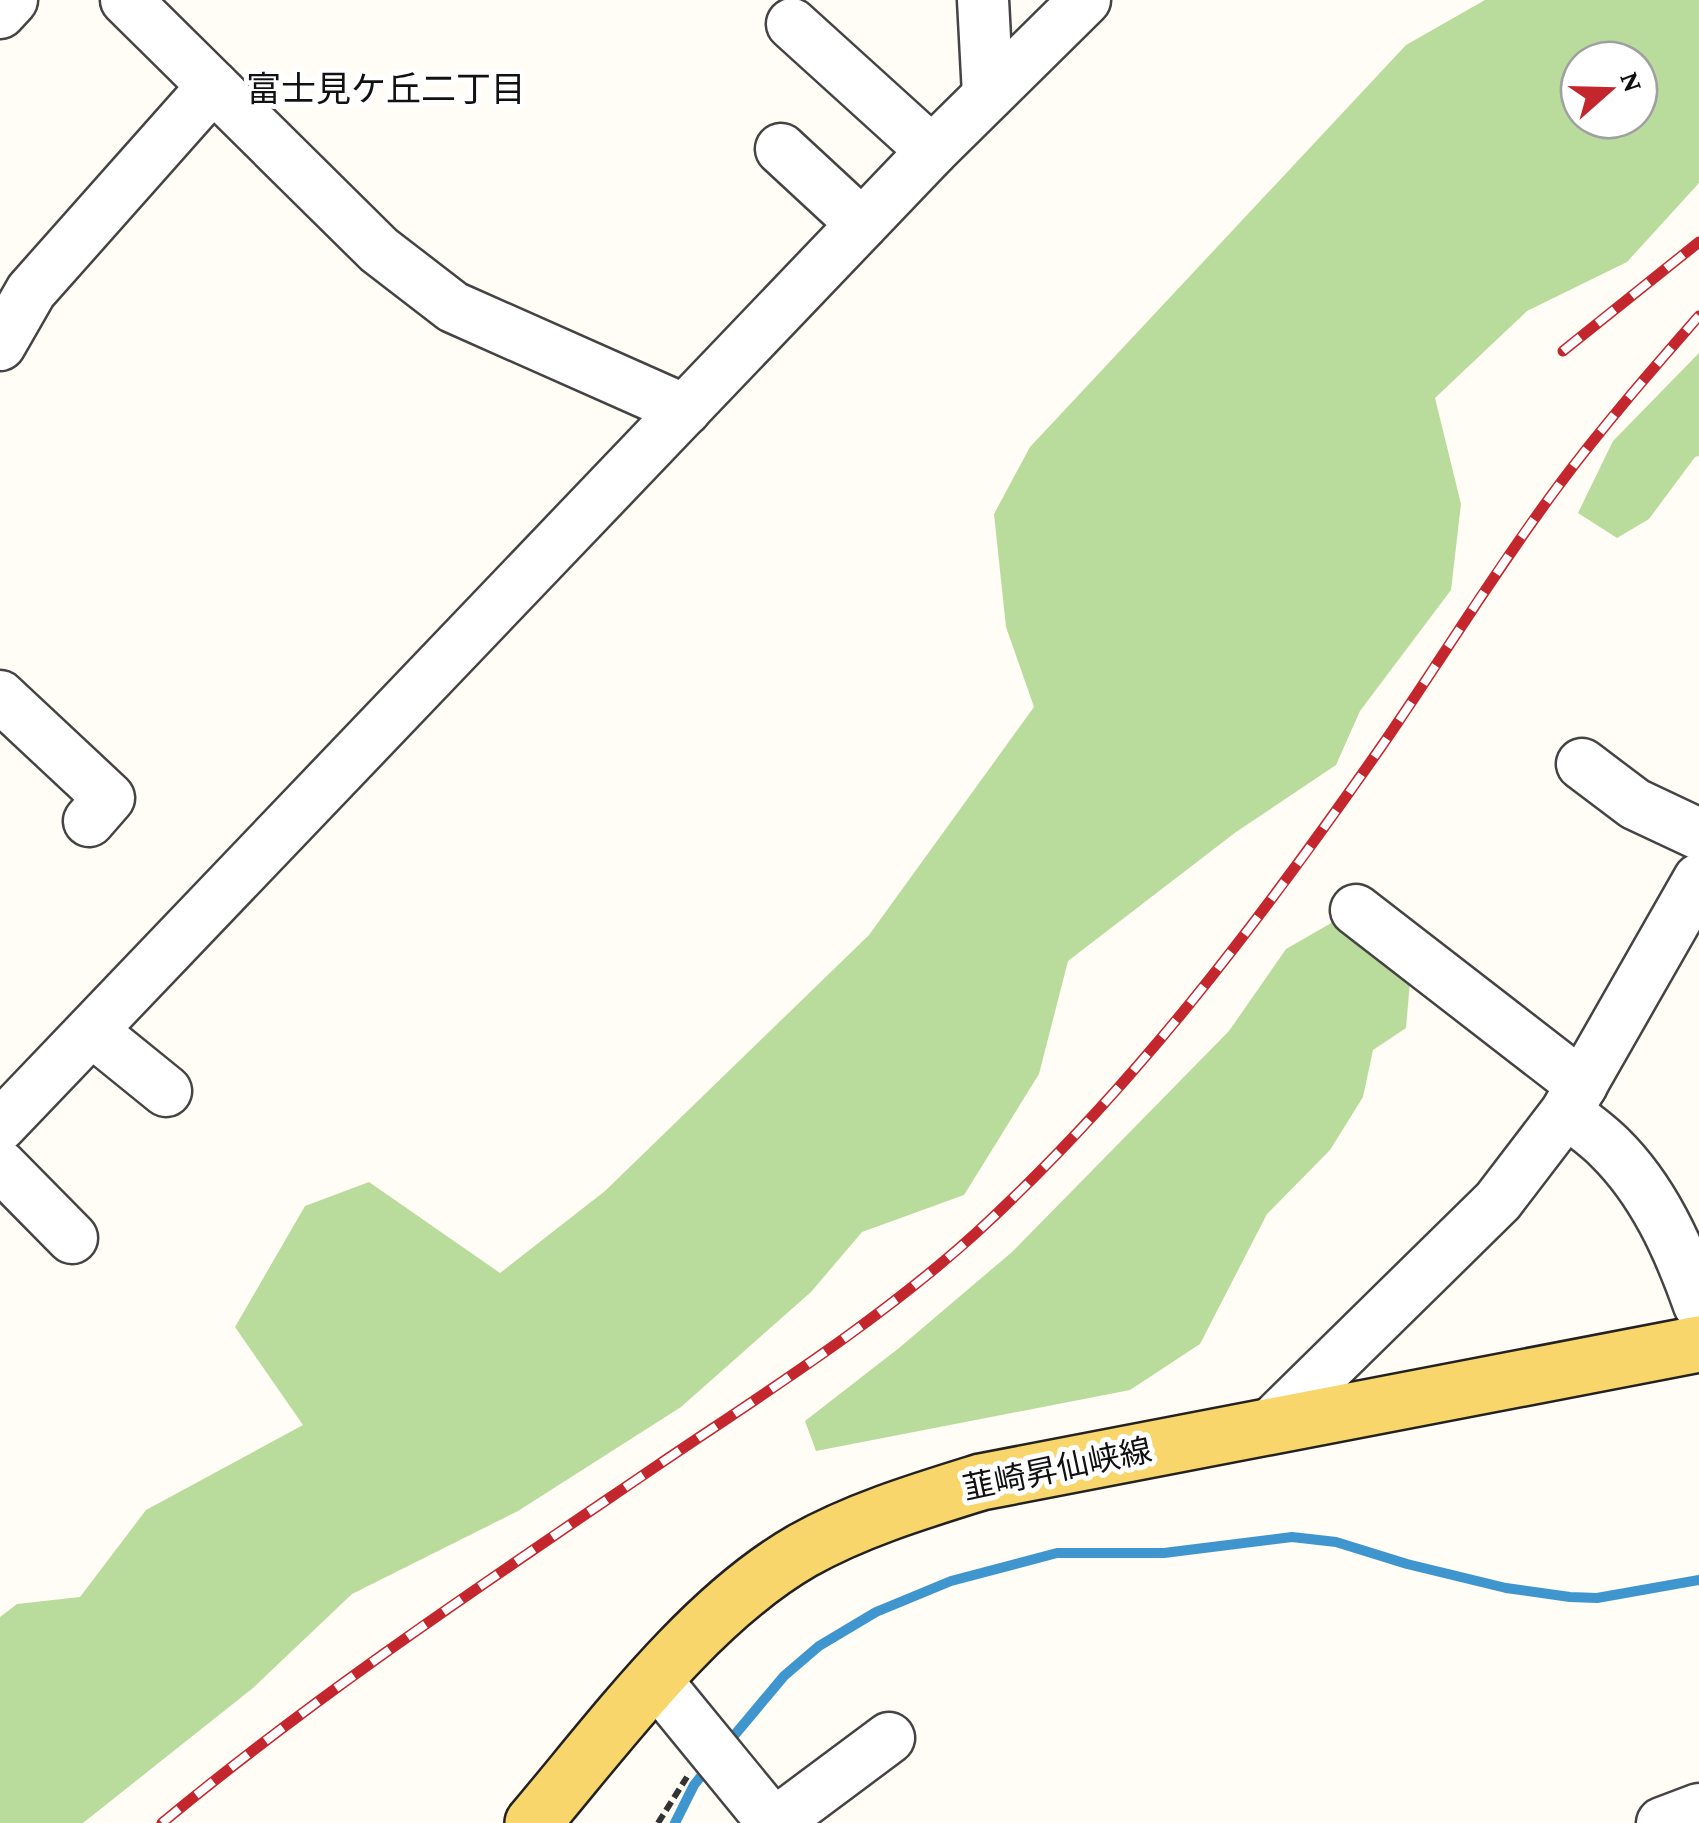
<svg xmlns="http://www.w3.org/2000/svg" width="1699" height="1823" viewBox="0 0 1699 1823" font-family="'Crimson Pro','Noto Sans JP',serif">
<rect width="100%" height="100%" fill="#fffdf5"/>
<g fill="#b9dc9c" fill-rule="evenodd">
<path d="M 1485,0 L 1699,0 L 1699,183 L 1627,262 L 1527,311 L 1435,398 L 1461,504 L 1451,590 L 1360,711 L 1336,765 L 1236,832 L 1068,961 L 1039,1074 L 964,1195 L 862,1232 L 811,1292 L 681,1407 L 518,1511 L 352,1594 L 253,1688 L 83,1823 L 0,1823 L 0,1617 L 17,1604 L 80,1597 L 146,1510 L 303,1425 L 235,1327 L 305,1206 L 369,1182 L 500,1273 L 605,1191 L 869,935 L 1034,707 L 1006,627 L 994,514 L 1030,447 L 1406,45 ZM 1579,60 L 1639,60 L 1639,120 L 1579,120 Z"/>
<polygon points="1699,353 1699,456 1695,457 1649,519 1617,538 1578,513 1613,441"/>
<polygon points="1333,922 1410,982 1406,1028 1373,1050 1363,1097 1330,1150 1267,1214 1200,1344 1130,1390 816,1451 805,1421 899,1348 1012,1252 1229,1031 1286,949"/>
</g>
<g fill="none" stroke-linecap="round" stroke-linejoin="round">
<g stroke="#3f96cf" stroke-width="10">
<polyline points="727,1744 784,1676 819,1646 876,1612 951,1581 1057,1553 1164,1553 1292,1537 1336,1542 1407,1564 1506,1588 1570,1597 1597,1598 1699,1580"/>
<polyline points="675,1823 694,1785 710,1765"/>
</g>
<defs>
<g id="minor">
<polyline points="126,0 379,250 453,307 685,410"/>
<polyline points="983,0 988,95"/>
<polyline points="0,13 12,0"/>
<polyline points="792,24 932,151"/>
<polyline points="781,149 862,224"/>
<polyline points="0,345 31,291 213,86"/>
<polyline points="0,696 109,798 89,821"/>
<polyline points="1582,764 1635,804 1699,834"/>
<polyline points="1356,910 1582,1085"/>
<polyline points="92,1031 166,1091"/>
<path d="M 1566,1112 C 1580,1123 1596,1134 1609,1147 C 1653,1190 1679,1248 1699,1305"/>
<polyline points="0,1126 932,151 1085,0"/>
<polyline points="0,1165 72,1238"/>
<polyline points="1269,1426 1498,1201 1566,1112 1699,879"/>
<polyline points="655,1679 773,1823"/>
<polyline points="775,1823 889,1738"/>
<polyline points="1662,1823 1699,1809"/>
</g>
<path id="major" d="M 533,1823 C 610,1732 698,1611 802,1551 C 857,1520 920,1501 981,1482 L 1699,1344"/>
</defs>
<use href="#minor" stroke="#444" stroke-width="55"/>
<use href="#major" stroke="#222" stroke-width="60"/>
<polyline stroke="#333" stroke-width="6" stroke-dasharray="10 5" stroke-linecap="butt" points="658,1823 687,1777"/>
<use href="#minor" stroke="#fff" stroke-width="50"/>
<use href="#major" stroke="#f9d66b" stroke-width="55"/>
<defs>
<g id="rail">
<polyline points="1563,351 1699,242"/>
<path d="M 162,1823 C 319,1693 489,1580 658,1465 C 766,1392 879,1321 976,1233 C 1132,1090 1261,919 1381,747 C 1441,660 1496,569 1559,485 C 1602,427 1651,371 1699,316"/>
</g>
</defs>
<use href="#rail" stroke="#c4262e" stroke-width="11"/>
<use href="#rail" stroke="#fff" stroke-width="8" stroke-dasharray="22" stroke-linecap="butt"/>
</g>
<g text-anchor="middle" dominant-baseline="central" stroke-width="10" stroke-linejoin="round" paint-order="stroke">
<g font-size="32" fill="#111" stroke="#fff">
<text transform="translate(1057 1469) rotate(-12)">韮崎昇仙峡線</text>
</g>
<g font-size="35" fill="#111" stroke="#fff">
<text x="386" y="89">富士見ケ丘二丁目</text>
</g>
</g>
<g transform="translate(1609 90) rotate(70)"><circle r="48" fill="#ffffff" stroke="#a0a0a0" stroke-width="2.5"/>
<path d="M0-8L18 38L0 25L-18 38Z" fill="#c4262e"/>
<text y="-15" font-size="28" font-weight="bold" text-anchor="middle" fill="#111111">N</text>
</g>
</svg>
